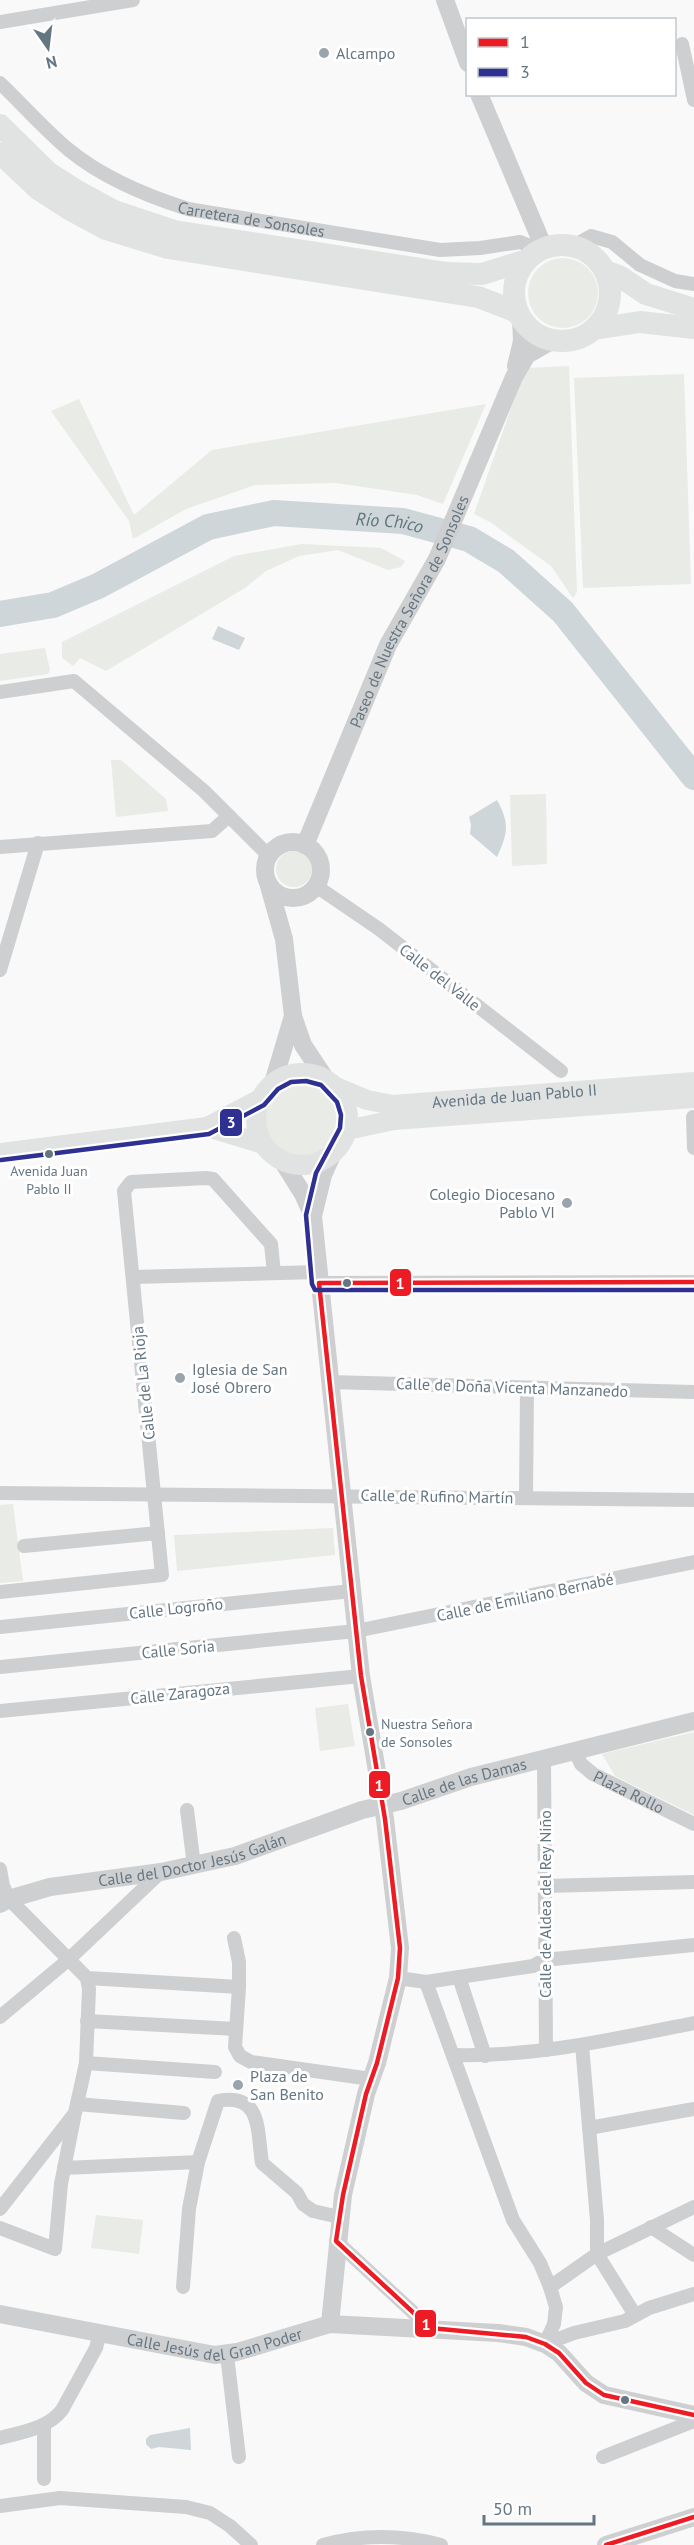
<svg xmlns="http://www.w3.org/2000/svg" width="694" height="2545" viewBox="0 0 694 2545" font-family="'PT Sans',sans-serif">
<rect width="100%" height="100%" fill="#f9f9f9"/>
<g fill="#e8ebe6">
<circle cx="563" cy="293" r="35"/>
<polygon points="569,366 577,592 573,598 551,566 490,522 474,514 525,368"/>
<polygon points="684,374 691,584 583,588 574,378"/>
<polygon points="79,399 134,515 212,450 486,404 443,504 417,495 336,483 255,485 186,509 133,539 129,521 51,411"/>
<polygon points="302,544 381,548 405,561 401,567 388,570 338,550 299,556 266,571 245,588 106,671 80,658 73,666 62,658 62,642 234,556"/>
<polygon points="45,648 50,670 48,674 0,681 0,654"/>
<polygon points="111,760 121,760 166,799 168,811 116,817"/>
<polygon points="546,794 547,864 512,866 510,795"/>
<circle cx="294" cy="869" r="18"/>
<circle cx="303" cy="1119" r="38"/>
<polygon points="13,1504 23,1581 0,1583 0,1505"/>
<polygon points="333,1528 335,1555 177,1571 174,1535"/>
<polygon points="348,1704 355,1746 320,1751 315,1708"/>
<polygon points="694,1732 694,1815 615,1776 602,1754"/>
<polygon points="96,2215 143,2220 139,2254 91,2248"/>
</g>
<g fill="#ced6d9">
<polygon points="218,626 245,638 239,650 212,639"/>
<path d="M 497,800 C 510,824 508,833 497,857 L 470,834 L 471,825 L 469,817 Z"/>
<polygon points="190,2428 191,2450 159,2447 151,2449 146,2444 146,2439 150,2435"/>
</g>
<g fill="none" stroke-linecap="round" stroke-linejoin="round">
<path stroke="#ced6d9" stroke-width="26" id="s1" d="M 0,614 L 53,605 L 98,586 L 208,527 L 274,513 L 403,521 L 469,539 L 506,561 L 563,612 L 694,777"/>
<g stroke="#cecfd0" stroke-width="14">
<polyline points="0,22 133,0"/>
<polyline points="682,44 694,100"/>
<path id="s2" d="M 0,83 C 23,105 45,130 69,150 C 103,178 147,196 188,209 L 440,250 L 480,248 L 520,242 L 541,250"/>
<polyline points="573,246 591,236 612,242 640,265 675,281 694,284"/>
<polyline points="0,692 74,681 204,791 269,856"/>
<polyline points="0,847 212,831 229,816"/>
<polyline points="316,886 379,929 561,1071"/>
<polyline points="0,970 38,843"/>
<polyline points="693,1117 694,1148"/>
<polyline points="133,1277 318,1272"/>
<polyline points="319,1283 694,1282"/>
<polyline points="330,1382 694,1392"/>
<polyline points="0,1493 694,1500"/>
<polyline points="526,1498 527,1388"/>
<polyline points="24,1546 158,1533"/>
<polyline points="0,1592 162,1575 124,1191 131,1182 206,1178 213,1179 271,1244 274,1273"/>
<polyline points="0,1627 352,1591"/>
<polyline points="0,1667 356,1631 694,1562"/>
<polyline points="0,1711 361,1676"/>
<path id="s3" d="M 575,1751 L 581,1764 L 593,1774 L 694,1824"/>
<polyline points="544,1758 546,2050"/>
<polyline points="187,1810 194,1866"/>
<polyline points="0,1869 3,1886 9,1899 87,1978 239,1987"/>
<polyline points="546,1886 694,1882"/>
<polyline points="234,1938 239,1962 239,1987 235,2047 240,2056 251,2062 371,2079"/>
<polyline points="459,1977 485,2056"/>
<polyline points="398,1978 426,1982 533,1966 544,1960 694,1945"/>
<polyline points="426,1982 513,2220 540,2263 550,2287 556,2307 554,2324 545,2344"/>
<polyline points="0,2017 68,1960 161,1872"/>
<polyline points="87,2021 236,2029"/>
<polyline points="582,2045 597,2220 597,2254 635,2315"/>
<path d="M 454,2055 C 535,2057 615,2039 694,2023"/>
<polyline points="86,2063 215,2072"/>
<polyline points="77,2104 184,2113"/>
<polyline points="589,2128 694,2109"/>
<polyline points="64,2168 198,2162"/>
<polyline points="0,2209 75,2113 86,2063 89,1989 87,1978"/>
<polyline points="651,2227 694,2255"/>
<polyline points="0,2228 55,2249 61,2184 74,2118"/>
<polyline points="336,2241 430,2328"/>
<path d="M 183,2287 L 189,2209 L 198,2162 L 218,2101 C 262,2092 257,2131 262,2163 L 297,2193 L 303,2204 L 313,2211 L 339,2217"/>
<polyline points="550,2287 597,2254 694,2207"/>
<polyline points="545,2344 574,2333 625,2321 649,2308 694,2294"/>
<polyline points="227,2355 239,2457"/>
<path d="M 0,2438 C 22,2432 47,2429 62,2410 L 96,2348 L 100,2333"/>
<polyline points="603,2457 694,2421"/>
<polyline points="44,2479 44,2426"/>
<polyline points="0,2506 60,2498 186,2507 210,2513 230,2526 251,2545"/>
<path d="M 323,2545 C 363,2534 400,2534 441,2545"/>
</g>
<g stroke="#cecfd0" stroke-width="18">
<polyline points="445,0 468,63"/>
<polyline points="479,94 544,248"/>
<polyline points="516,366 522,341 521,318"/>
<circle cx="293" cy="870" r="28"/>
<path id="s4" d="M 305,845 L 388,645 L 437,559 L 514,377 L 527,355 L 553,340"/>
<polyline points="269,886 284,939 293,1016 303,1045 325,1078"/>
<polyline points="273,1083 293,1016"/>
<polyline points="283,1162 303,1194 313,1216"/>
<path id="s5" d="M 0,1904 L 9,1899 L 50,1887 L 161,1872 L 235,1856 L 362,1810 L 401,1801 L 471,1777 L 694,1721"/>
<path id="s6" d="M 0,2314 L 215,2355 L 237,2352 L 330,2324 L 498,2333 L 526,2337 L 545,2344 L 559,2353 L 586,2383 L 604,2395 L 694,2415"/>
<polyline points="330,2324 343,2195 366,2094 377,2063 398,1978 400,1948 385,1819 361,1676 313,1216 323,1175 332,1155"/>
<polyline points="606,2545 694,2517"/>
</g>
<g stroke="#e1e2e2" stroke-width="20">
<circle cx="302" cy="1119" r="46"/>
<path id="s7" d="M 336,1087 L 367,1100 L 393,1105 L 694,1082"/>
<polyline points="207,1127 263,1144"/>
<polyline points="347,1130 394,1120 694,1098"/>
<polyline points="0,1153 207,1127 260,1099"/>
</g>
<g stroke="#e1e2e2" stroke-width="22">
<polyline points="0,125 49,173 79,192 114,211 174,231 447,273 482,274 527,260"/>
<polyline points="0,153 38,189 69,209 106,229 168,248 478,297 517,312"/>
<circle cx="562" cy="293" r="48"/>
<polyline points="605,271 619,276 646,294 694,309"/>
<polyline points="594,329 640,322 694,328"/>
</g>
<defs>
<g id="bus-1">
<polyline points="694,1282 319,1283 361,1676 385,1819 400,1948 398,1978 377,2063 366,2094 343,2195 336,2241 430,2328 526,2337 545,2344 559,2353 586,2383 604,2395 694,2415"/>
<polyline points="606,2545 694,2517"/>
</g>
<polyline id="bus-2" points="1,1160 209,1134 264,1105 278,1089 291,1082 306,1081 321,1085 337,1102 341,1115 340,1128 316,1173 306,1215 312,1284 315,1290 694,1290"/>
</defs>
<use href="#bus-1" stroke="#fff" stroke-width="9"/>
<use href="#bus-2" stroke="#fff" stroke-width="9"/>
<use href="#bus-1" stroke="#ed1c24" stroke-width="4.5"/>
<use href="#bus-2" stroke="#2e3092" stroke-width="4.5"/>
</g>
<g fill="#99a4ac" stroke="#fff" stroke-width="2">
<circle cx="324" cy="53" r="6"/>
<circle cx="567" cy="1203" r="6"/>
<circle cx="180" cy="1378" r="6"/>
<circle cx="238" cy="2085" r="6"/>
</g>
<g fill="#657683" stroke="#fff" stroke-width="2">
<circle cx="49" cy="1154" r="5"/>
<circle cx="347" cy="1283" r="5"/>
<circle cx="370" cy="1732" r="5"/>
<circle cx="625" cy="2400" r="5"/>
</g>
<g text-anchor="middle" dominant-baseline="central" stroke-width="6" stroke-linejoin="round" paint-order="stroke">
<g font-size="14" fill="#657683" stroke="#fff">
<text x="49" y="1171">Avenida Juan<tspan x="49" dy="18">Pablo II</tspan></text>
<text x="381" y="1724" text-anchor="start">Nuestra Señora<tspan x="381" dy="18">de Sonsoles</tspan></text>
</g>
<g font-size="16" fill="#657683" stroke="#fff" text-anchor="start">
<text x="336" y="53">Alcampo</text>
<text x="555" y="1194" text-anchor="end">Colegio Diocesano<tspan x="555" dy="18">Pablo VI</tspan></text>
<text x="192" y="1369">Iglesia de San<tspan x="192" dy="18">José Obrero</tspan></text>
<text x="250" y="2076">Plaza de<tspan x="250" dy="18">San Benito</tspan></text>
</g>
<g font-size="16" fill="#657683" stroke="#fff">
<text stroke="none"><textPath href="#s2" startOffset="294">Carretera de Sonsoles</textPath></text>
<text stroke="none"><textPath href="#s4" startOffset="256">Paseo de Nuestra Señora de Sonsoles</textPath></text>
<text transform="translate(440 977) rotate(38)">Calle del Valle</text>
<text stroke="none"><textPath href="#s7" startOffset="182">Avenida de Juan Pablo II</textPath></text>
<text transform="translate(143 1383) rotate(-96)">Calle de La Rioja</text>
<text transform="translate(512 1387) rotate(2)">Calle de Doña Vicenta Manzanedo</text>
<text transform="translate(437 1496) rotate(1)">Calle de Rufino Martín</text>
<text transform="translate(525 1597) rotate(-12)">Calle de Emiliano Bernabé</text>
<text transform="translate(176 1608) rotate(-6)">Calle Logroño</text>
<text transform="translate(178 1649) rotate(-6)">Calle Soria</text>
<text transform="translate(180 1693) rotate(-6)">Calle Zaragoza</text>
<text stroke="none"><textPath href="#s5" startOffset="482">Calle de las Damas</textPath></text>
<text stroke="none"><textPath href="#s3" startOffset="70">Plaza Rollo</textPath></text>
<text stroke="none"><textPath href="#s5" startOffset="198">Calle del Doctor Jesús Galán</textPath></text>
<text transform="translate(545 1904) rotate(-90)">Calle de Aldea del Rey Niño</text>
<text stroke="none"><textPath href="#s6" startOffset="219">Calle Jesús del Gran Poder</textPath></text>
</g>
<g font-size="18" font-style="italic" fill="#60757c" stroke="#fff">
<text stroke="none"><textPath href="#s1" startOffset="411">Río Chico</textPath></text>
</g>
</g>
<g stroke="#fff" stroke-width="2">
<rect x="219" y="1108" width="24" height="29" rx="6" fill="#2e3092"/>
<rect x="389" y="1268" width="23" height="29" rx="6" fill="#ed1c24"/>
<rect x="368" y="1770" width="23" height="29" rx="6" fill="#ed1c24"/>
<rect x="414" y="2309" width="23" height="29" rx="6" fill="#ed1c24"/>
</g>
<g font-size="16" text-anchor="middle" font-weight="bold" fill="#fff">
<text x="231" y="1128">3</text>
<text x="400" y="1289">1</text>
<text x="379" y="1791">1</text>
<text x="426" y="2330">1</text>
</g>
<rect x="466" y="18" width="210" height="78" fill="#ffffff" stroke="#c1c8cd" stroke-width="1.5"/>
<rect x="478" y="38" width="30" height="9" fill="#ed1c24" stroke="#c1c8cd" stroke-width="1.5"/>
<text x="520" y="48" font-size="18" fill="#657683">1</text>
<rect x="478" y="68" width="30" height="9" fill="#2e3092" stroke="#c1c8cd" stroke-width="1.5"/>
<text x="520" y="78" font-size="18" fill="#657683">3</text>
<g transform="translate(48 48) rotate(166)" stroke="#ffffff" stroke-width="4.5" paint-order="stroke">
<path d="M0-4.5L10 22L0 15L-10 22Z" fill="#657683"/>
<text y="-9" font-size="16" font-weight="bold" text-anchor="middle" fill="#657683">N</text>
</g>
<path d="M484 2515v9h110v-9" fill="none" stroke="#657683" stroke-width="3"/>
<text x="493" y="2515" font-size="18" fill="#657683" stroke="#ffffff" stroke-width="4.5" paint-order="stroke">50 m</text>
</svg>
